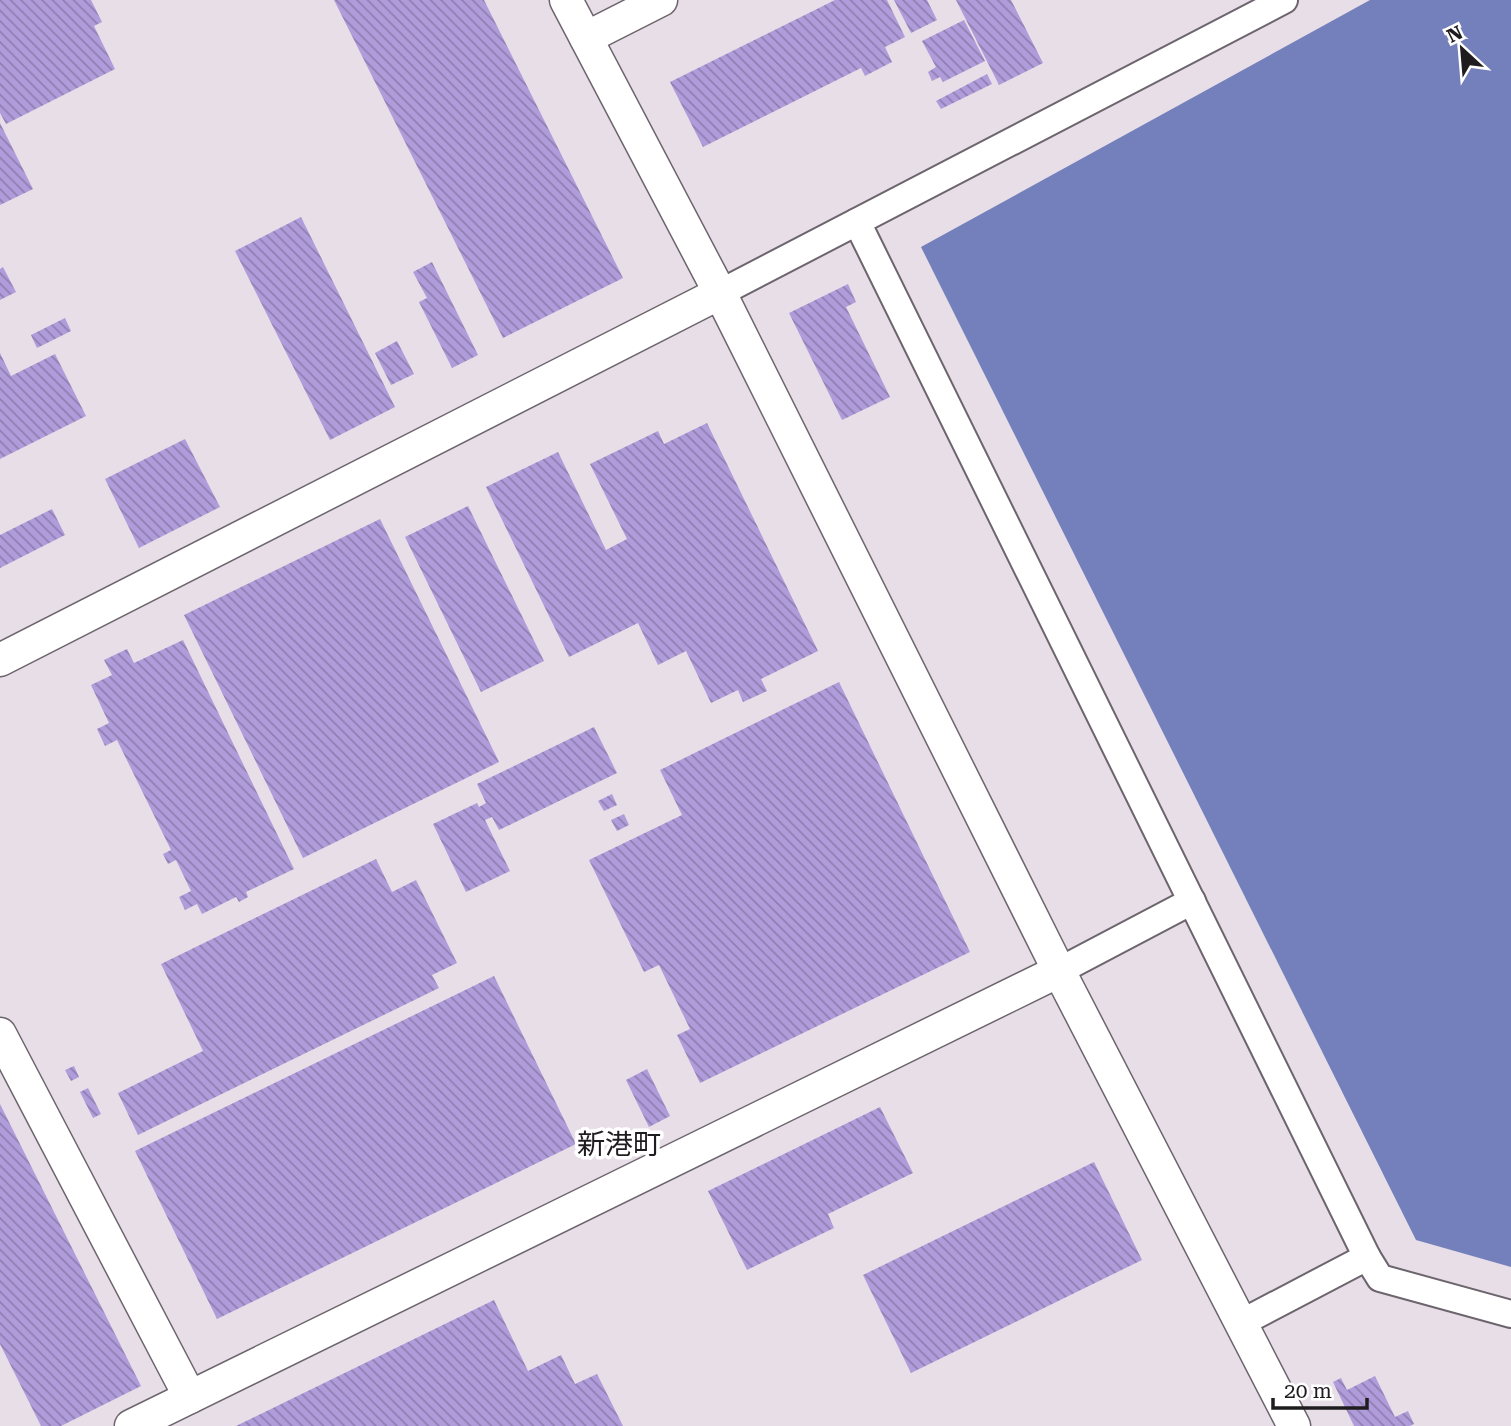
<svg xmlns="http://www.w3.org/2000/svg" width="1511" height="1426" viewBox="0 0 1511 1426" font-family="'Roboto Serif','Noto Sans JP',serif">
<defs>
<pattern id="building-back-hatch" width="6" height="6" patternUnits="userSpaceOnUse" patternTransform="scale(1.75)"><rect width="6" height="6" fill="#b19cdb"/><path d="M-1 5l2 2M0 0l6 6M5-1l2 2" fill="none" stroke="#8f7eb1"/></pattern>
</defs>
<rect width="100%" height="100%" fill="#e7dee7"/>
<polygon fill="#7480bc" points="1370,0 1511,0 1511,1267 1416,1240 921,247"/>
<g fill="url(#building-back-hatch)">
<polygon points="0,0 91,0 102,22 94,26 115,69 6,124 0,113"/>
<polygon points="334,0 484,0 623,278 503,338"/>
<polygon points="835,0 887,0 905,37 885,47 892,62 865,76 861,68 703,147 670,82"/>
<polygon points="894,0 927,0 937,20 911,33"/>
<polygon points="956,0 1011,0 1043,63 999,85"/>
<polygon points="964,20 985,61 943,82 940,77 932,81 928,72 936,67 922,41"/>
<polygon points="987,74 992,84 941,109 936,101"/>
<polygon points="0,123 33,189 0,205"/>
<polygon points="301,217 395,407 330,440 235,251"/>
<polygon points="432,262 478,355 452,368 419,302 427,298 413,272"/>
<polygon points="3,267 16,292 0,300 0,269"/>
<polygon points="848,284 856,302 846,307 890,397 842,420 789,313"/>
<polygon points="65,318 71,331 37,348 31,335"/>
<polygon points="397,341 414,374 391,385 375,353"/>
<polygon points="0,353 11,376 55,354 86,416 0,459"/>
<polygon points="707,423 818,651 761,679 767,691 743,702 738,690 711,703 686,651 658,665 638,623 569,657 486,487 558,452 606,550 627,539 590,464 658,431 664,444"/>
<polygon points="185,439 220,507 139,548 105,479"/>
<polygon points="468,506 544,661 481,692 405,537"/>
<polygon points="52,509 65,535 0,568 0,535"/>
<polygon points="380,519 499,762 303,858 184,615"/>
<polygon points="183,640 294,869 246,892 248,897 239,902 236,897 202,914 197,904 185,910 179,897 191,891 176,860 168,864 163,854 171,850 117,740 105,746 97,729 109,723 91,685 112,675 104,660 127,649 134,663"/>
<polygon points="839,682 970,952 700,1083 677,1035 690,1029 659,965 644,972 589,860 682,815 660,770"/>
<polygon points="594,727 617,773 499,830 492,817 485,820 510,871 466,892 433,824 477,803 479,807 486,803 477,784"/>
<polygon points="612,794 617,805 604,811 598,801"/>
<polygon points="624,814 629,825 617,831 611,820"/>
<polygon points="376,859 392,892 416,880 457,963 432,975 439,988 138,1135 118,1093 203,1051 161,964"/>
<polygon points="494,976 576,1144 217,1319 135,1151"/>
<polygon points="74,1066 79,1077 71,1081 65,1070"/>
<polygon points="647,1069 670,1116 649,1127 626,1080"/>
<polygon points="88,1088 101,1114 93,1118 80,1092"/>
<polygon points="0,1104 141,1386 61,1426 41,1426 0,1344"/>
<polygon points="880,1107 913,1173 828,1214 834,1228 747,1270 708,1191"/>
<polygon points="1094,1162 1142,1260 911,1373 863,1275"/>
<polygon points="494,1300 528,1371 561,1355 575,1384 597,1374 623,1426 236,1426"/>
<polygon points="1375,1376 1395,1417 1408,1411 1414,1424 1410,1426 1354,1426 1333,1382 1341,1378 1347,1390"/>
</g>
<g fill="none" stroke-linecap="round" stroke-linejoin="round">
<defs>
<g id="minor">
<polyline points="857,222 1367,1257 1380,1278 1511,1314"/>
<polyline points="720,293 1284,0"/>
<polyline points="1059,971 1192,901"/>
<polyline points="1241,1323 1367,1257"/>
</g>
<g id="tertiary">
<polyline points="566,0 720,293 1059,971 1294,1426"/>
<polyline points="586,38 661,0"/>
<polyline points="0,660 720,293"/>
<polyline points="0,1034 190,1397"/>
<polyline points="131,1426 1059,971"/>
</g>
</defs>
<use href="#minor" stroke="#6d656d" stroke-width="30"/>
<use href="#tertiary" stroke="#6d656d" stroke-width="35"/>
<use href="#minor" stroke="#fff" stroke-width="26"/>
<use href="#tertiary" stroke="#fff" stroke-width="32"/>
</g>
<g text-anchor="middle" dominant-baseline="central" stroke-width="7" stroke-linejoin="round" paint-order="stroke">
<g font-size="28" fill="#1f1c1f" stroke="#fff">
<text x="619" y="1144">新港町</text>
</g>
</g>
<g transform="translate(1462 49) rotate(334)" stroke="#ffffff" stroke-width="5" paint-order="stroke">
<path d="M0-5L12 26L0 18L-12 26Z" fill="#1f1c1f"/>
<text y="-10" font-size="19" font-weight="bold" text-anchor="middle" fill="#1f1c1f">N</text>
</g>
<path d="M1273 1398v10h94v-10" fill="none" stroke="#1f1c1f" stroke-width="3.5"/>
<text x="1284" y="1398" font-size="21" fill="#1f1c1f" stroke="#ffffff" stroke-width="5" paint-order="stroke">20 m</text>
</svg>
